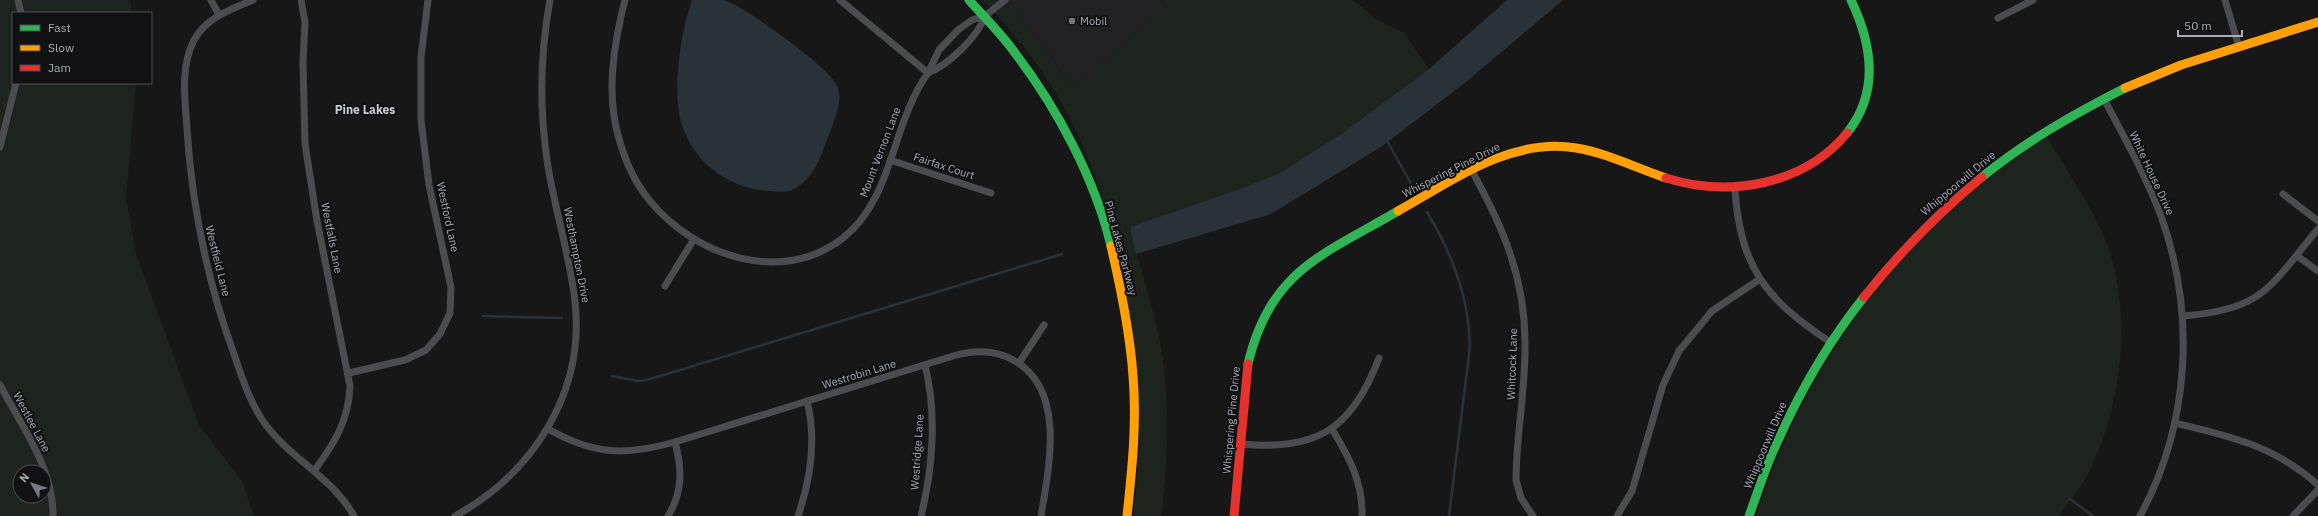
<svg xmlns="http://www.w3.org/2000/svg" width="2318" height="516" viewBox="0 0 2318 516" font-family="'IBM Plex Sans',sans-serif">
<rect width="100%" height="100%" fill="#171717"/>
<polygon fill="#212123" points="1007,0 1161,0 1166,6 1072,89 1048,52"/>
<g fill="#1d241e" fill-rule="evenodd">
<path d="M 0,0 L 130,0 L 132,13 L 13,13 L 13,83 L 136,83 L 126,198 L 136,254 L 199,425 L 242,481 L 254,516 L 0,516 ZM 20,472 L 44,472 L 44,496 L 20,496 Z"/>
<path d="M 983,0 L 1007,0 L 1048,52 L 1072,89 L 1166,6 L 1161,0 L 1353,0 L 1376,19 L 1404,33 L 1429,69 C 1382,104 1335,144 1282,172 C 1235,196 1180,210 1130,227 C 1139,265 1152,303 1160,342 C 1170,392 1168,465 1161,516 L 1133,516 C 1147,415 1137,330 1112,232 C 1100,188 1086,146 1063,106 C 1042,67 1013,32 983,0 Z"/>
<path d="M 2046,135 C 2066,170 2100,218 2111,256 C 2131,326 2121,406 2089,472 C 2082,486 2071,499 2062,512 L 2058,516 L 1756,516 C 1792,405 1852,304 1937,222 C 1971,190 2009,163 2046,135 Z"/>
</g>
<g fill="#2a3239">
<path d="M 692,0 C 702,0 713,0 723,0 C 739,3 794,44 808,56 C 842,85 847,89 830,132 C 822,152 817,173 799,186 C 790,193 781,192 770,191 C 729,189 693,163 681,122 C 672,90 681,31 692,0 Z"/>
<polygon points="1507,0 1563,0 1466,82 1381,147 1279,209 1268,215 1136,254 1130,227 1246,187 1282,172 1343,133 1429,69"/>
</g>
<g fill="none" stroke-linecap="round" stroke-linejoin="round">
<g stroke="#2a3239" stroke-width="2.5">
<polyline points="1386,139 1414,189"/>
<path d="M 1427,212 C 1452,253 1473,306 1469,355 L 1449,516"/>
<polyline points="483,316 562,318"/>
<polyline points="612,376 638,381 647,380 1062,254"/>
<polyline points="2070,499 2093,516"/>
</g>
<g stroke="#4b4c50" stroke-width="7">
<polyline points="18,0 21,13"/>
<polyline points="211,0 219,15"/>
<path d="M 253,0 C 231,9 206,18 194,40 C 180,67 185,100 187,129 C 192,206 207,281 234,354 C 241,375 249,399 261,418 C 286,457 331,475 354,516"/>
<path d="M 301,0 L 305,22 L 303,62 L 305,144 L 317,221 L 350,386 C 349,420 334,444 314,471"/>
<path d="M 625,0 C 614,43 606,91 618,135 C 624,158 634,182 650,201 C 695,256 782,286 843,238 C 894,198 891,124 928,73 L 840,0"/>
<polyline points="2225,0 2239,47"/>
<path d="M 985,16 C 978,37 948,65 928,73 L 939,50 L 958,30 L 972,20 L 985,16 L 1005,0"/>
<polyline points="1998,18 2033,0"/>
<path d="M 2104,99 C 2124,137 2146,176 2161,216 C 2196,314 2190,424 2140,516"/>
<polyline points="0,147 16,83"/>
<polyline points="890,160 991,193"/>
<path d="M 1472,171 C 1503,227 1525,278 1525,343 C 1526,389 1516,435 1516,480 L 1521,498 L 1533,516"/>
<path d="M 1735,189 C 1740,268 1766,299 1830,342"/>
<polyline points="2283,194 2318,221"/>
<polyline points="2297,256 2318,271"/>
<polyline points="665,286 694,239"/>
<path d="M 2183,316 C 2264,310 2270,286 2318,229"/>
<polyline points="1019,363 1044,325"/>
<polyline points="349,373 405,360 426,350 440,334 450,313 451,287 429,185 421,120 421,57 428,0"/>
<path d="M 0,385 C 21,425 54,469 53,516"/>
<path d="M 2175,423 C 2230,436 2275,446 2318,485"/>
<path d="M 548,429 C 594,455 625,456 675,442 L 953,356 C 974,350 995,349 1015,361 C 1066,390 1049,468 1041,516"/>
<path d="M 1332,429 C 1349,457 1363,482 1362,516"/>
<path d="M 1240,444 C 1316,451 1352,430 1379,358"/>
<path d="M 455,516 C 533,473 585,393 575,302 C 570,254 554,208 547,160 C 539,105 540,54 550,0"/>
<path d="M 668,516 C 683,492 682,468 675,442"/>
<path d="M 798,516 C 811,478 817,440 807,401"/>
<path d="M 921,516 C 933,468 937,413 925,365"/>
<polyline points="1617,516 1632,491 1663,385 1679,351 1712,311 1760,279"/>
<polyline points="2293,516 2318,490"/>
</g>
<g stroke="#30b455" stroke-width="9">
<path d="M 969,0 C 984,17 1002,34 1015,53 C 1057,108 1095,179 1111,246"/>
<path d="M 1847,133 C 1880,92 1872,44 1851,0"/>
<path d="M 1982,177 C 2026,141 2074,114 2125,88"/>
<path d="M 1248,364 C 1270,270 1323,255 1398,211"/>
<path d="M 1749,516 C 1758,492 1765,468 1776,445 C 1799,393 1829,341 1864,297"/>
</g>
<g stroke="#ff9f0a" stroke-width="9">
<polyline points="2125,88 2181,65 2318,22"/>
<path d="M 1398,211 C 1452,181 1511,137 1576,148 C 1607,153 1636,168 1666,178"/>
<path d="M 1111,246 C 1121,289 1130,332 1133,376 C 1137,423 1132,469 1127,516"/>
</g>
<g stroke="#e5322d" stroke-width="9">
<path d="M 1666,178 C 1729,198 1804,185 1847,133"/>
<path d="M 1864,297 C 1900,252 1938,213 1982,177"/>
<polyline points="1234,516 1248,364"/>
</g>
</g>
<circle fill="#757880" stroke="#111113" stroke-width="1.5" cx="1072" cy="21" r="4"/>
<g text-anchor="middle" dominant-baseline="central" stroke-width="4" stroke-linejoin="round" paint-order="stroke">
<g font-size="11" fill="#a8adb8" stroke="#111113" text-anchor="start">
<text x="1080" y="21">Mobil</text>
</g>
<g font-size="11" fill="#a8adb8" stroke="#111113">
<text transform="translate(880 152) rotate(-69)">Mount Vernon Lane</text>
<text transform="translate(944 166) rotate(18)">Fairfax Court</text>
<text transform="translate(1451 170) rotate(-27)">Whispering Pine Drive</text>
<text transform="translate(2152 173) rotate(65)">White House Drive</text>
<text transform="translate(1958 183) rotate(-40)">Whippoorwill Drive</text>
<text transform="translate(448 217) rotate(78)">Westford Lane</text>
<text transform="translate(332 238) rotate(79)">Westfalls Lane</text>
<text transform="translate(1121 248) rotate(75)">Pine Lakes Parkway</text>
<text transform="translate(577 255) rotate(79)">Westhampton Drive</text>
<text transform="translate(218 261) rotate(76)">Westfield Lane</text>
<text transform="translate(1512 364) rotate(-88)">Whitcock Lane</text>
<text transform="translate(859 374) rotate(-17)">Westrobin Lane</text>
<text transform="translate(1231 420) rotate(-85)">Whispering Pine Drive</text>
<text transform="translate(32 422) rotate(62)">Westlee Lane</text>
<text transform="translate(1765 445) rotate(-67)">Whippoorwill Drive</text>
<text transform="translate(917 452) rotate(-86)">Westridge Lane</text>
</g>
<g font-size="12" font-weight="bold" fill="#c9ccd4" stroke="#111113">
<text x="365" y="109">Pine Lakes</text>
</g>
</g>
<rect x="12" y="12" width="140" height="72" fill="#111113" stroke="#4d4f55"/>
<rect x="20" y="25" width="20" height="6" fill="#30b455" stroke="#4d4f55"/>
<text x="48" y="32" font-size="12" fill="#a8adb8">Fast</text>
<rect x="20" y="45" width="20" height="6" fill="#ff9f0a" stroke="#4d4f55"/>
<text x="48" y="52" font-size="12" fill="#a8adb8">Slow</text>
<rect x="20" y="65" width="20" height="6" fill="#e5322d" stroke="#4d4f55"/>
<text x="48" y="72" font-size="12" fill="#a8adb8">Jam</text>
<g transform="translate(32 484) rotate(309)"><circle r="19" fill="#111113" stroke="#4d4f55"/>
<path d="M0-3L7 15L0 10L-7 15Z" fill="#757880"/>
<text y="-6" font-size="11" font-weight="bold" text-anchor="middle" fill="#a8adb8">N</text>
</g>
<path d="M2178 30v6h64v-6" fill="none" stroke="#a8adb8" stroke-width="2"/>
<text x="2184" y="30" font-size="12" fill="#a8adb8" stroke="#111113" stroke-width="3" paint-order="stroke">50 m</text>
</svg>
